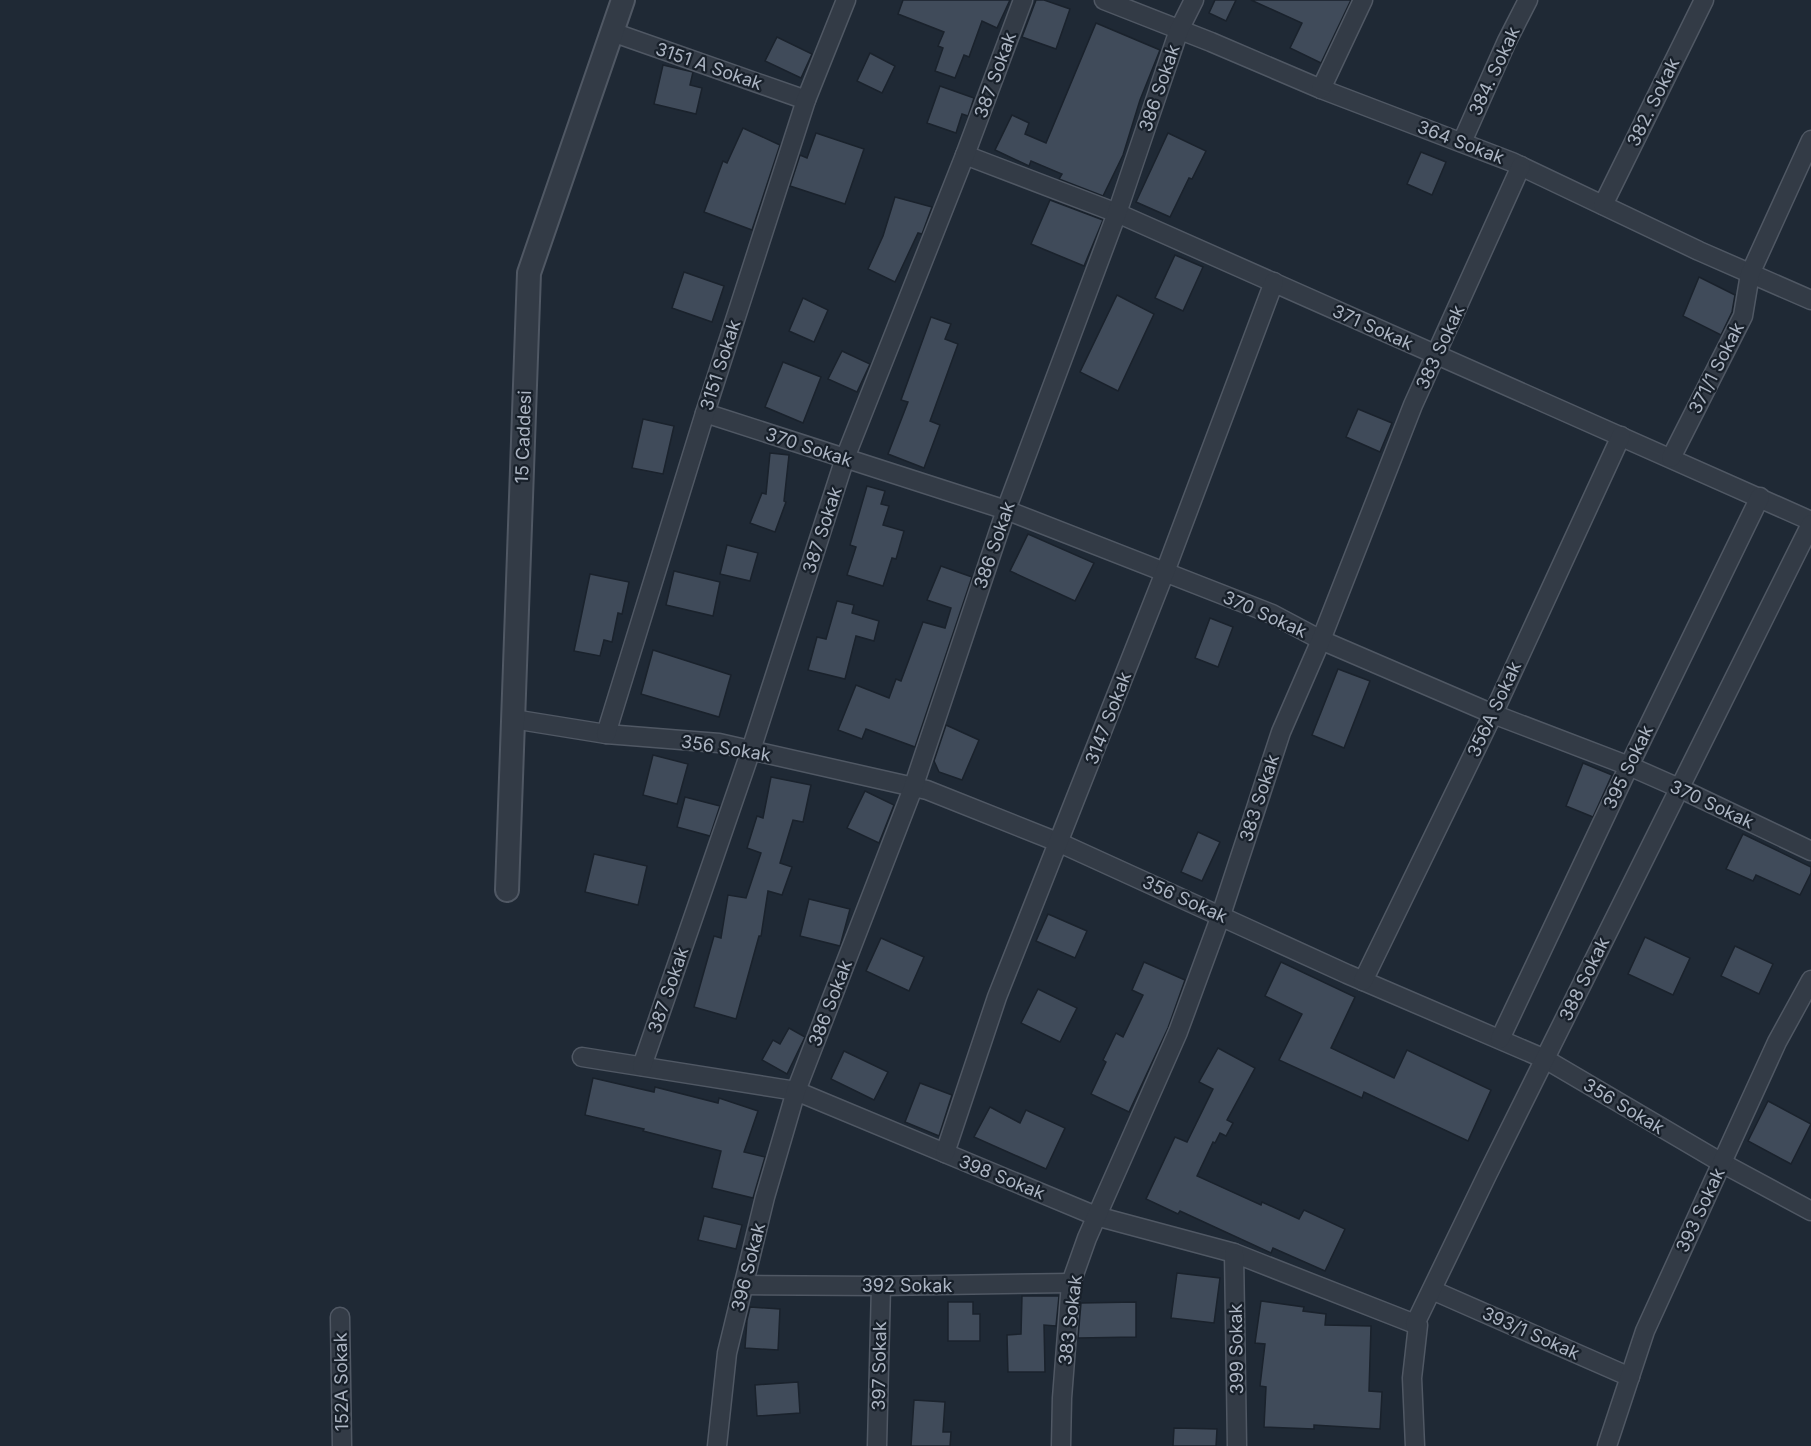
<svg xmlns="http://www.w3.org/2000/svg" width="1811" height="1446" viewBox="0 0 1811 1446" font-family="Inter,sans-serif">
<rect width="100%" height="100%" fill="#1f2935"/>
<g fill="#404b5a" stroke="#1a222c" stroke-width="1.5">
<polygon points="903,0 1010,0 997,28 982,21 969,57 964,55 955,78 935,71 943,48 938,46 944,32 898,14"/>
<polygon points="1036,0 1044,0 1070,9 1056,49 1022,37"/>
<polygon points="1215,0 1236,0 1226,21 1209,13"/>
<polygon points="1251,0 1351,0 1321,63 1290,48 1302,23"/>
<polygon points="1096,23 1160,50 1140,100 1123,155 1103,196 1059,179 1062,174 1031,161 1029,166 995,150 1012,115 1029,123 1025,134 1046,143"/>
<polygon points="777,37 812,54 801,78 765,61"/>
<polygon points="870,53 895,66 882,93 857,81"/>
<polygon points="663,65 693,72 690,85 702,88 696,114 654,104"/>
<polygon points="940,86 974,98 968,116 962,114 956,133 927,123"/>
<polygon points="743,128 780,145 752,230 704,212 723,161 727,163"/>
<polygon points="816,133 864,149 845,204 790,186 800,155 807,158"/>
<polygon points="1168,133 1206,151 1192,179 1189,178 1170,217 1136,202"/>
<polygon points="1421,152 1446,162 1432,195 1407,184"/>
<polygon points="895,197 932,207 922,234 918,233 895,282 868,269 883,236"/>
<polygon points="1050,200 1103,220 1084,266 1031,244"/>
<polygon points="1175,255 1203,267 1183,311 1155,298"/>
<polygon points="684,272 724,286 712,322 672,308"/>
<polygon points="1699,277 1735,295 1732,312 1721,335 1683,316"/>
<polygon points="1117,295 1154,314 1118,391 1080,372"/>
<polygon points="803,298 828,310 814,342 789,331"/>
<polygon points="931,317 951,324 945,339 958,344 930,421 940,425 924,468 888,454 908,402 901,400"/>
<polygon points="842,351 870,364 857,392 828,379"/>
<polygon points="783,362 821,377 803,423 765,407"/>
<polygon points="1358,409 1392,423 1380,452 1346,437"/>
<polygon points="643,419 674,426 663,474 632,468"/>
<polygon points="770,453 789,455 784,501 786,502 775,532 750,523 762,493 766,494"/>
<polygon points="867,486 885,491 881,504 889,506 883,525 904,531 896,559 892,558 883,586 847,575 856,547 850,545"/>
<polygon points="1028,534 1094,563 1075,601 1010,571"/>
<polygon points="727,545 758,553 750,581 720,574"/>
<polygon points="941,566 972,577 915,747 866,729 862,739 838,730 856,685 889,698 896,679 901,681 923,622 945,628 951,608 927,600"/>
<polygon points="674,571 720,582 713,616 666,605"/>
<polygon points="590,574 629,582 622,614 618,613 612,642 604,640 600,656 574,651"/>
<polygon points="837,601 854,605 852,613 879,621 874,641 856,636 845,679 808,670 817,637 826,639"/>
<polygon points="1210,618 1233,627 1218,667 1195,658"/>
<polygon points="653,650 731,675 719,717 641,694"/>
<polygon points="1338,669 1370,681 1344,748 1312,735"/>
<polygon points="946,725 979,740 962,780 939,772 934,761"/>
<polygon points="653,755 688,764 677,804 643,795"/>
<polygon points="1583,763 1612,775 1593,817 1566,806"/>
<polygon points="771,777 811,785 803,822 793,820 780,863 792,867 782,895 768,891 761,936 759,936 736,1019 694,1007 714,936 721,938 728,895 746,898 761,853 747,848 757,816 763,818"/>
<polygon points="865,791 894,805 879,843 847,828"/>
<polygon points="685,797 720,806 710,836 677,827"/>
<polygon points="1198,832 1220,842 1202,881 1181,872"/>
<polygon points="1743,834 1811,867 1811,873 1800,895 1756,875 1753,881 1726,869"/>
<polygon points="594,854 647,866 638,905 585,892"/>
<polygon points="809,899 850,909 840,946 800,936"/>
<polygon points="1048,914 1087,931 1075,958 1036,941"/>
<polygon points="1645,937 1690,958 1673,995 1628,974"/>
<polygon points="881,938 924,957 909,991 866,971"/>
<polygon points="1735,946 1773,964 1759,994 1721,976"/>
<polygon points="1144,962 1185,980 1168,1028 1129,1112 1091,1094 1106,1062 1103,1060 1116,1033 1123,1037 1143,995 1132,990"/>
<polygon points="1281,962 1355,997 1331,1048 1394,1078 1407,1050 1491,1090 1468,1141 1364,1092 1362,1098 1279,1060 1302,1014 1265,996"/>
<polygon points="1038,989 1077,1008 1060,1042 1021,1023"/>
<polygon points="789,1028 805,1037 787,1074 762,1060 773,1040 780,1044"/>
<polygon points="1218,1048 1255,1068 1227,1120 1233,1123 1226,1136 1220,1133 1215,1143 1213,1142 1197,1176 1261,1205 1262,1202 1299,1219 1304,1210 1345,1229 1325,1271 1273,1248 1271,1253 1180,1211 1178,1214 1146,1199 1175,1137 1187,1142 1213,1089 1199,1082"/>
<polygon points="844,1051 888,1072 874,1100 831,1079"/>
<polygon points="593,1078 654,1092 655,1087 718,1103 719,1098 758,1111 744,1152 765,1157 753,1198 712,1188 721,1151 643,1131 644,1129 585,1115"/>
<polygon points="920,1083 952,1095 939,1136 905,1122"/>
<polygon points="1768,1101 1811,1124 1791,1164 1748,1141"/>
<polygon points="990,1107 1020,1123 1026,1110 1065,1128 1046,1169 974,1137"/>
<polygon points="704,1216 742,1225 736,1249 698,1240"/>
<polygon points="1177,1273 1220,1278 1214,1323 1171,1318"/>
<polygon points="1022,1296 1059,1296 1056,1326 1044,1325 1045,1372 1008,1372 1007,1335 1021,1334"/>
<polygon points="1261,1301 1304,1307 1303,1311 1326,1314 1325,1325 1371,1326 1369,1391 1382,1392 1380,1429 1314,1425 1314,1429 1264,1427 1266,1387 1260,1386 1265,1344 1255,1343"/>
<polygon points="948,1302 973,1302 973,1314 980,1314 980,1341 948,1341"/>
<polygon points="1136,1302 1136,1337 1078,1338 1081,1303"/>
<polygon points="750,1307 780,1309 778,1350 745,1348 747,1320"/>
<polygon points="798,1382 800,1413 757,1416 755,1385"/>
<polygon points="914,1400 945,1402 943,1432 951,1432 950,1446 911,1446"/>
<polygon points="1174,1428 1217,1429 1216,1446 1173,1446"/>
</g>
<g fill="none" stroke-linecap="round" stroke-linejoin="round">
<defs>
<g id="minor">
<polyline points="1104,0 1211,42 1321,89 1512,162 1699,251 1811,300"/>
<polyline points="612,32 806,100"/>
<polyline points="1321,89 1363,0"/>
<polyline points="1462,142 1507,41 1528,0"/>
<polyline points="965,155 1117,213 1811,521"/>
<polyline points="1603,205 1704,0"/>
<polyline points="705,413 1006,510 1272,614 1321,640 1493,714 1629,766 1679,788 1811,851"/>
<polyline points="1671,458 1743,316 1750,274 1811,140"/>
<polyline points="513,719 606,734 719,743 927,790 1060,843 1347,974 1545,1059 1722,1163 1811,1211"/>
<polyline points="606,734 705,413 806,100 846,0"/>
<polyline points="1363,981 1493,714 1621,436"/>
<polyline points="1500,1039 1629,766 1760,497"/>
<polyline points="582,1057 796,1091 1096,1216 1234,1253 1415,1324"/>
<polyline points="642,1066 751,750 845,458 965,155 1023,0"/>
<polyline points="945,1153 997,997 1165,572 1274,282"/>
<polyline points="1234,1253 1237,1446"/>
<polyline points="743,1285 881,1286 1071,1283"/>
<polyline points="1432,1290 1630,1377"/>
<polyline points="340,1317 342,1446"/>
<polyline points="717,1446 727,1353 765,1197 796,1091 913,788 1006,510 1117,213 1179,30 1194,0"/>
<polyline points="877,1446 881,1286"/>
<polyline points="1061,1446 1062,1398 1071,1283 1087,1238 1178,1032 1221,915 1281,732 1321,640 1413,405 1521,166"/>
<polyline points="1415,1446 1412,1378 1418,1325 1415,1324 1488,1173 1811,524"/>
<polyline points="1607,1446 1645,1331 1777,1042 1811,980"/>
</g>
<polyline id="tertiary" points="507,890 529,273 623,0"/>
</defs>
<use href="#minor" stroke="#505864" stroke-width="21"/>
<use href="#tertiary" stroke="#505864" stroke-width="26"/>
<use href="#minor" stroke="#333b46" stroke-width="18"/>
<use href="#tertiary" stroke="#333b46" stroke-width="22"/>
</g>
<g text-anchor="middle" dominant-baseline="central" stroke-width="4.5" stroke-linejoin="round" paint-order="stroke">
<g font-size="18" fill="#acb5c3" stroke="#18202a">
<text transform="translate(709 66) rotate(19)">3151 A Sokak</text>
<text transform="translate(1494 71) rotate(-65)">384. Sokak</text>
<text transform="translate(995 75) rotate(-70)">387 Sokak</text>
<text transform="translate(1159 88) rotate(-71)">386 Sokak</text>
<text transform="translate(1653 102) rotate(-64)">382. Sokak</text>
<text transform="translate(1461 142) rotate(21)">364 Sokak</text>
<text transform="translate(1373 327) rotate(24)">371 Sokak</text>
<text transform="translate(1440 347) rotate(-65)">383 Sokak</text>
<text transform="translate(720 365) rotate(-72)">3151 Sokak</text>
<text transform="translate(1716 368) rotate(-63)">371/1 Sokak</text>
<text transform="translate(523 437) rotate(-88)">15 Caddesi</text>
<text transform="translate(809 447) rotate(18)">370 Sokak</text>
<text transform="translate(822 530) rotate(-72)">387 Sokak</text>
<text transform="translate(994 545) rotate(-71)">386 Sokak</text>
<text transform="translate(1265 614) rotate(24)">370 Sokak</text>
<text transform="translate(1494 709) rotate(-65)">356A Sokak</text>
<text transform="translate(1108 718) rotate(-69)">3147 Sokak</text>
<text transform="translate(726 748) rotate(9)">356 Sokak</text>
<text transform="translate(1628 767) rotate(-64)">395 Sokak</text>
<text transform="translate(1259 798) rotate(-72)">383 Sokak</text>
<text transform="translate(1712 804) rotate(25)">370 Sokak</text>
<text transform="translate(1185 899) rotate(24)">356 Sokak</text>
<text transform="translate(1584 979) rotate(-64)">388 Sokak</text>
<text transform="translate(668 990) rotate(-71)">387 Sokak</text>
<text transform="translate(830 1003) rotate(-69)">386 Sokak</text>
<text transform="translate(1624 1106) rotate(31)">356 Sokak</text>
<text transform="translate(1002 1177) rotate(22)">398 Sokak</text>
<text transform="translate(1700 1210) rotate(-65)">393 Sokak</text>
<text transform="translate(748 1267) rotate(-76)">396 Sokak</text>
<text x="907" y="1285">392 Sokak</text>
<text transform="translate(1070 1320) rotate(-83)">383 Sokak</text>
<text transform="translate(1531 1333) rotate(24)">393/1 Sokak</text>
<text transform="translate(1236 1349) rotate(-91)">399 Sokak</text>
<text transform="translate(879 1366) rotate(-89)">397 Sokak</text>
<text transform="translate(341 1382) rotate(-91)">152A Sokak</text>
</g>
</g>
</svg>
